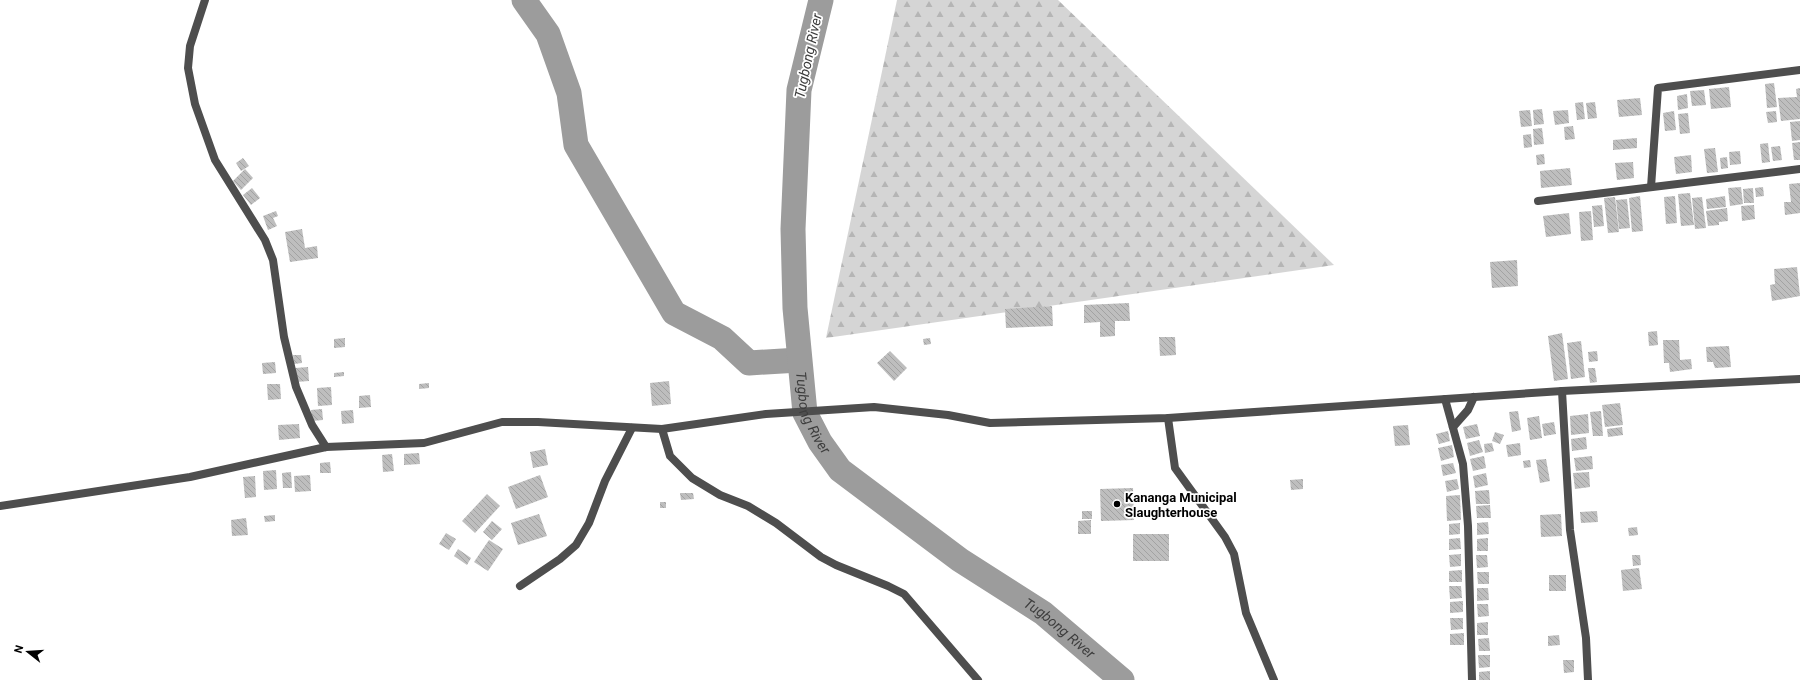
<svg xmlns="http://www.w3.org/2000/svg" width="1800" height="680" viewBox="0 0 1800 680" font-family="Roboto,sans-serif">
<defs>
<pattern id="forest-firs" width="22" height="20" patternUnits="userSpaceOnUse"><rect width="22" height="20" fill="#d5d5d5"/><path d="M5 1l3.5 6h-7zM16 11l3.5 6h-7z" fill="#b5b5b5"/></pattern>
<pattern id="building-back-hatch" width="6" height="6" patternUnits="userSpaceOnUse"><rect width="6" height="6" fill="#bebebe"/><path d="M-1 5l2 2M0 0l6 6M5-1l2 2" fill="none" stroke="#a2a2a2"/></pattern>
</defs>
<rect width="100%" height="100%" fill="#fff"/>
<polygon fill="url(#forest-firs)" points="897,0 1058,0 1334,265 826,338"/>
<g fill="none" stroke-linecap="round" stroke-linejoin="round">
<g stroke="#9c9c9c" stroke-width="25">
<polyline points="524,0 548,34 569,93 576,145 674,313 722,338 749,363 799,360"/>
<path id="s1" d="M 821,0 L 799,90 L 793,229 L 795,308 L 805,413 L 820,442 L 840,470 L 960,560 L 1043,613 L 1122,680"/>
</g>
</g>
<g fill="url(#building-back-hatch)">
<polygon points="1774,83 1777,107 1767,108 1765,84"/>
<polygon points="1729,87 1731,107 1711,109 1709,89"/>
<polygon points="1800,88 1800,119 1781,121 1778,98 1797,97 1796,89"/>
<polygon points="1704,90 1706,105 1692,106 1690,91"/>
<polygon points="1687,94 1688,108 1678,110 1677,96"/>
<polygon points="1640,98 1642,115 1619,117 1617,100"/>
<polygon points="1583,102 1585,119 1577,120 1575,103"/>
<polygon points="1595,102 1597,118 1588,119 1586,103"/>
<polygon points="1542,109 1544,124 1534,125 1533,110"/>
<polygon points="1530,110 1532,126 1521,127 1519,111"/>
<polygon points="1568,110 1569,123 1555,125 1553,111"/>
<polygon points="1674,111 1676,130 1665,131 1663,113"/>
<polygon points="1776,111 1777,122 1768,123 1766,112"/>
<polygon points="1688,113 1690,133 1680,134 1678,114"/>
<polygon points="1800,121 1800,140 1792,141 1790,122"/>
<polygon points="1573,126 1575,139 1565,140 1564,127"/>
<polygon points="1542,128 1544,144 1534,145 1533,129"/>
<polygon points="1531,134 1532,147 1524,148 1523,135"/>
<polygon points="1637,138 1637,148 1613,150 1613,140"/>
<polygon points="1800,142 1800,160 1794,160 1792,143"/>
<polygon points="1768,143 1770,162 1762,163 1760,144"/>
<polygon points="1780,146 1782,160 1773,161 1771,147"/>
<polygon points="1715,148 1718,172 1707,173 1704,149"/>
<polygon points="1740,151 1741,164 1730,165 1729,152"/>
<polygon points="1544,154 1545,164 1537,165 1536,155"/>
<polygon points="1691,155 1692,172 1676,174 1674,157"/>
<polygon points="1727,157 1728,168 1721,169 1720,158"/>
<polygon points="243,158 249,166 241,171 236,163"/>
<polygon points="1633,162 1634,178 1617,180 1615,163"/>
<polygon points="1570,168 1572,185 1541,188 1540,171"/>
<polygon points="245,169 253,178 241,190 233,181"/>
<polygon points="1800,183 1800,213 1785,215 1784,202 1791,202 1789,184"/>
<polygon points="1741,187 1743,204 1730,206 1728,188"/>
<polygon points="1763,187 1764,196 1756,197 1755,188"/>
<polygon points="252,188 260,198 251,205 243,195"/>
<polygon points="1753,188 1754,203 1744,203 1743,189"/>
<polygon points="1690,193 1694,225 1681,226 1678,194"/>
<polygon points="1640,196 1643,231 1632,232 1629,198"/>
<polygon points="1675,196 1677,223 1666,224 1664,197"/>
<polygon points="1725,196 1726,207 1707,209 1706,199"/>
<polygon points="1615,197 1619,232 1608,233 1604,198"/>
<polygon points="1702,197 1706,228 1695,229 1692,198"/>
<polygon points="1627,199 1630,228 1619,229 1616,200"/>
<polygon points="1602,205 1604,226 1594,227 1592,206"/>
<polygon points="1754,205 1755,219 1742,221 1741,206"/>
<polygon points="1727,208 1728,221 1719,222 1719,225 1708,226 1706,211"/>
<polygon points="276,211 278,216 273,218 277,226 268,230 263,216"/>
<polygon points="1591,211 1593,240 1581,241 1579,212"/>
<polygon points="1569,213 1571,234 1546,237 1543,216"/>
<polygon points="302,229 305,248 317,246 318,258 290,262 285,232"/>
<polygon points="1517,260 1518,286 1492,288 1490,262"/>
<polygon points="1797,267 1800,296 1772,301 1770,285 1775,284 1774,269"/>
<polygon points="1129,303 1130,321 1115,321 1115,336 1100,337 1100,322 1084,323 1084,305"/>
<polygon points="1052,306 1053,326 1006,328 1005,309"/>
<polygon points="1657,331 1658,345 1649,346 1648,332"/>
<polygon points="1562,333 1568,379 1554,381 1548,336"/>
<polygon points="1159,337 1175,337 1176,355 1160,356"/>
<polygon points="345,338 345,347 334,348 334,339"/>
<polygon points="930,338 931,344 924,345 923,339"/>
<polygon points="1663,340 1679,340 1680,360 1691,359 1692,369 1670,372 1669,363 1664,363"/>
<polygon points="1581,341 1585,377 1571,379 1567,343"/>
<polygon points="1729,346 1731,367 1715,368 1713,362 1707,362 1706,347"/>
<polygon points="890,351 907,368 894,381 877,363"/>
<polygon points="1597,351 1598,361 1589,362 1588,352"/>
<polygon points="293,355 301,355 302,363 294,364"/>
<polygon points="275,362 276,373 263,374 262,363"/>
<polygon points="308,367 309,381 296,382 295,368"/>
<polygon points="1588,368 1595,368 1597,382 1590,383"/>
<polygon points="344,372 344,376 334,377 334,373"/>
<polygon points="669,381 671,404 652,406 650,383"/>
<polygon points="429,383 429,388 419,389 419,384"/>
<polygon points="267,384 280,384 281,399 268,400"/>
<polygon points="331,387 332,405 318,406 317,388"/>
<polygon points="370,395 371,407 359,408 359,396"/>
<polygon points="1620,403 1623,425 1605,427 1602,405"/>
<polygon points="322,409 323,420 312,421 311,410"/>
<polygon points="353,410 354,423 342,424 341,411"/>
<polygon points="1518,411 1521,430 1512,432 1509,412"/>
<polygon points="1601,411 1603,436 1593,436 1590,412"/>
<polygon points="1588,414 1589,433 1571,435 1570,416"/>
<polygon points="1539,416 1542,438 1530,440 1527,418"/>
<polygon points="1554,422 1556,434 1544,436 1542,424"/>
<polygon points="299,424 300,438 279,440 278,425"/>
<polygon points="1477,424 1480,436 1466,439 1463,427"/>
<polygon points="1408,425 1410,445 1395,446 1393,426"/>
<polygon points="1622,427 1623,435 1608,437 1607,429"/>
<polygon points="1448,431 1450,441 1439,444 1436,434"/>
<polygon points="1495,432 1504,435 1500,444 1492,441"/>
<polygon points="1586,437 1587,449 1572,451 1571,439"/>
<polygon points="1479,440 1483,452 1470,456 1467,443"/>
<polygon points="1492,443 1494,451 1485,453 1484,444"/>
<polygon points="1520,443 1521,455 1508,457 1506,445"/>
<polygon points="1452,445 1454,457 1441,461 1438,448"/>
<polygon points="545,449 548,465 533,468 530,452"/>
<polygon points="419,453 420,464 404,465 404,454"/>
<polygon points="392,454 394,471 383,472 382,455"/>
<polygon points="1484,456 1486,468 1473,471 1470,459"/>
<polygon points="1592,456 1593,469 1576,471 1574,458"/>
<polygon points="1546,459 1550,481 1540,483 1536,460"/>
<polygon points="1530,460 1531,467 1524,468 1523,461"/>
<polygon points="330,462 331,473 320,473 320,463"/>
<polygon points="1453,463 1456,473 1443,476 1441,465"/>
<polygon points="276,470 277,489 264,490 263,471"/>
<polygon points="291,472 292,488 283,488 282,473"/>
<polygon points="1589,472 1590,487 1575,489 1573,473"/>
<polygon points="1486,473 1488,485 1475,488 1473,476"/>
<polygon points="310,475 311,491 295,492 294,476"/>
<polygon points="540,475 548,497 516,509 508,487"/>
<polygon points="255,476 256,497 245,498 243,477"/>
<polygon points="1303,479 1303,489 1291,490 1290,480"/>
<polygon points="1457,479 1459,489 1447,492 1445,481"/>
<polygon points="1133,488 1134,520 1101,521 1100,489"/>
<polygon points="1489,490 1490,504 1476,504 1475,491"/>
<polygon points="680,493 693,493 694,499 681,500"/>
<polygon points="487,494 500,506 475,533 462,521"/>
<polygon points="1460,495 1461,520 1447,521 1446,496"/>
<rect x="660" y="502" width="6" height="6"/>
<polygon points="1490,505 1491,518 1477,518 1476,506"/>
<rect x="1082" y="511" width="10" height="8"/>
<polygon points="1597,511 1598,522 1581,523 1580,512"/>
<polygon points="539,514 547,536 518,545 511,523"/>
<polygon points="1561,514 1562,536 1541,537 1540,515"/>
<polygon points="275,515 275,521 265,522 264,516"/>
<polygon points="246,518 248,535 232,536 231,520"/>
<polygon points="1091,520 1091,534 1078,534 1078,521"/>
<polygon points="492,521 502,529 492,540 483,532"/>
<polygon points="1488,522 1489,534 1477,535 1477,523"/>
<polygon points="1460,523 1460,534 1449,535 1449,524"/>
<polygon points="1637,527 1638,535 1629,536 1628,528"/>
<polygon points="446,533 456,539 449,550 439,544"/>
<rect x="1133" y="534" width="36" height="27"/>
<polygon points="1460,538 1461,549 1449,550 1449,539"/>
<polygon points="1488,538 1488,551 1477,551 1477,539"/>
<polygon points="489,540 503,549 488,571 474,562"/>
<polygon points="458,549 471,558 467,565 454,556"/>
<polygon points="1461,554 1461,566 1450,567 1449,555"/>
<polygon points="1476,555 1487,555 1488,567 1477,568"/>
<polygon points="1632,555 1640,555 1641,565 1633,566"/>
<polygon points="1639,568 1642,589 1623,591 1621,570"/>
<polygon points="1462,570 1462,582 1449,582 1449,571"/>
<polygon points="1477,572 1489,572 1489,584 1478,584"/>
<rect x="1549" y="575" width="17" height="16"/>
<polygon points="1449,586 1461,586 1462,598 1450,599"/>
<polygon points="1477,588 1488,588 1489,600 1477,601"/>
<polygon points="1463,601 1463,612 1450,613 1450,602"/>
<polygon points="1477,604 1488,604 1489,616 1478,617"/>
<polygon points="1450,618 1463,618 1463,629 1451,630"/>
<polygon points="1488,622 1488,635 1477,635 1477,623"/>
<polygon points="1464,633 1464,645 1450,645 1450,634"/>
<polygon points="1559,635 1560,645 1548,646 1548,636"/>
<polygon points="1489,638 1490,651 1479,651 1478,639"/>
<polygon points="1478,655 1490,655 1490,667 1479,668"/>
<polygon points="1563,660 1574,660 1574,672 1564,673"/>
<polygon points="1490,671 1490,680 1479,680 1479,672"/>
</g>
<g fill="none" stroke-linecap="round" stroke-linejoin="round">
<g stroke="#4e4e4e" stroke-width="8">
<polyline points="205,0 190,46 188,68 195,104 215,160 265,240 273,260 284,337 296,387 312,425 326,447"/>
<polyline points="1651,187 1658,88 1800,70"/>
<polyline points="1538,201 1800,169"/>
<polyline points="1562,391 1570,530 1586,638 1588,680"/>
<polyline points="1445,399 1463,464 1468,526 1472,680"/>
<polyline points="1168,418 1175,468 1225,537 1234,554 1246,613 1274,680"/>
<polyline points="1453,427 1468,410 1474,397"/>
<polyline points="662,429 670,456 692,478 720,495 748,506 776,523 821,557 836,565 888,586 904,594 978,680"/>
<polyline points="520,586 560,559 576,545 589,523 605,481 632,428"/>
</g>
<polyline stroke="#4e4e4e" stroke-width="8" points="0,506 190,477 326,447 424,443 502,422 538,422 662,429 766,414 874,407 948,415 990,423 1168,418 1562,391 1800,379"/>
</g>
<circle fill="#000" stroke="#fff" stroke-width="1.5" cx="1117" cy="504" r="4"/>
<g text-anchor="middle" dominant-baseline="central" stroke-width="3.5" stroke-linejoin="round" paint-order="stroke">
<g font-size="13" font-weight="bold" fill="#000" stroke="#fff" text-anchor="start">
<text x="1125" y="497">Kananga Municipal<tspan x="1125" dy="15">Slaughterhouse</tspan></text>
</g>
<g font-size="14" font-style="italic" fill="#3d3d3d" stroke="#fff">
<text transform="translate(808 56) rotate(-78)">Tugbong River</text>
<text stroke="none"><textPath href="#s1" startOffset="418">Tugbong River</textPath></text>
<text stroke="none"><textPath href="#s1" startOffset="754">Tugbong River</textPath></text>
</g>
</g>
<g transform="translate(28 652) rotate(287)" stroke="#ffffff" stroke-width="3" paint-order="stroke">
<path d="M0-3L7 15L0 10L-7 15Z" fill="#000000"/>
<text y="-6" font-size="11" font-weight="bold" text-anchor="middle" fill="#000000">N</text>
</g>
</svg>
